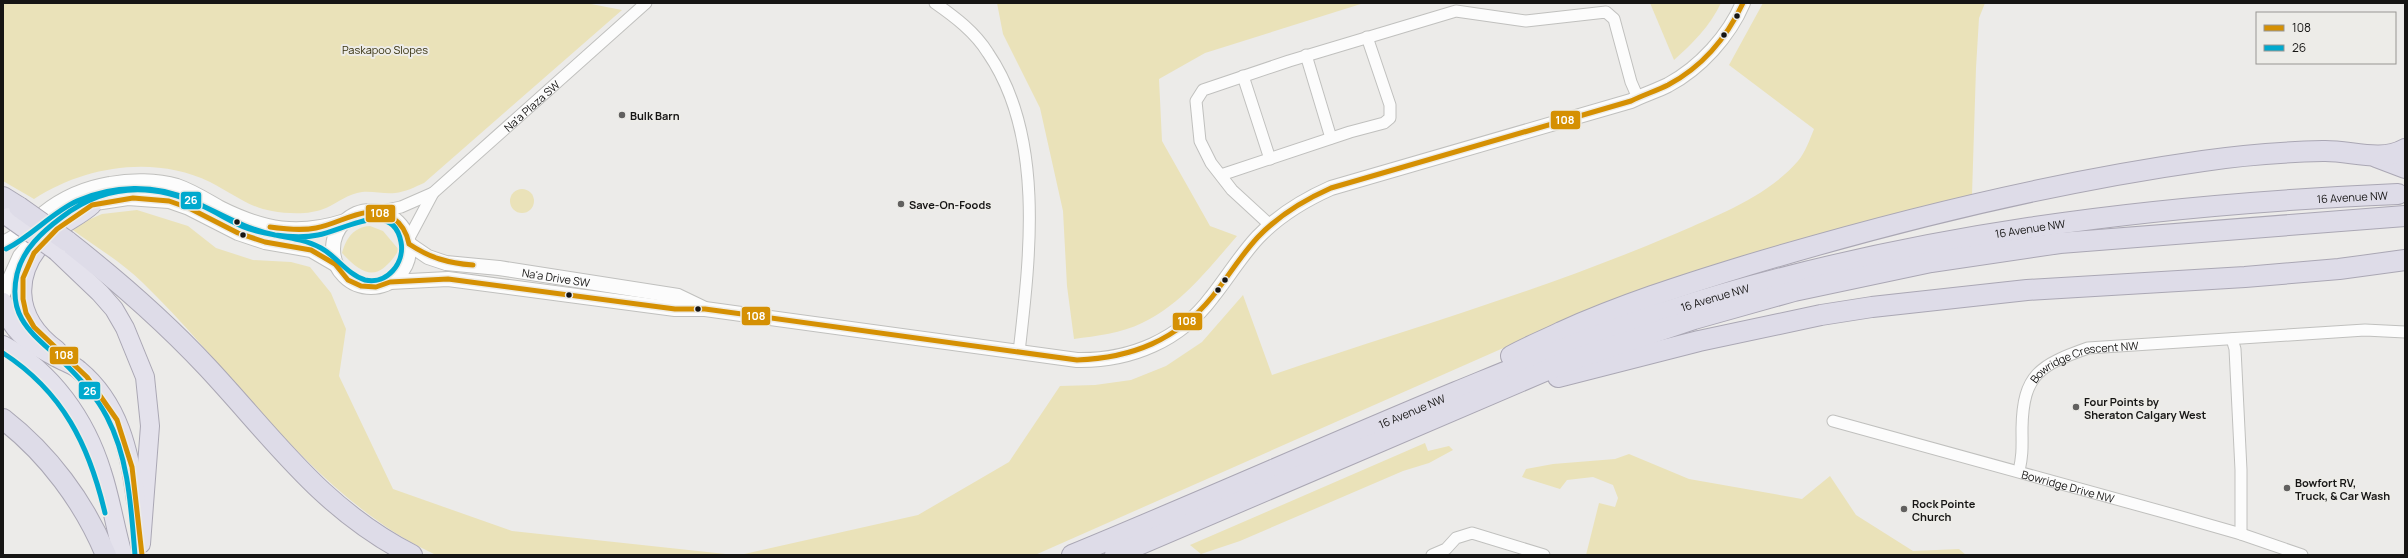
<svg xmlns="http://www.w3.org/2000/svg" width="2408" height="558" viewBox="0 0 2408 558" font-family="Manrope,sans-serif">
<rect width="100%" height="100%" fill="#ecebe9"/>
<g fill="#eae2b9">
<path d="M 3,3 L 586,3 L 622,10 L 424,183 C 415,187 405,192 395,193 C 384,194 373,191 362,192 C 348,194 339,202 326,208 C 310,215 289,214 272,211 C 250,208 230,192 210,182 C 154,155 85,166 34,199 L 3,181 Z"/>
<path d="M 997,3 L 1364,3 L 1205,53 L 1159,79 L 1162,141 L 1210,226 L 1237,236 C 1209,268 1182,304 1142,323 C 1122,333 1096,336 1074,339 L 1067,286 L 1063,211 L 1040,108 L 1003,34 Z"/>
<path d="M 1650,3 L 1721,3 C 1710,26 1693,43 1674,60 Z"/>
<path d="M 1763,3 L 1985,3 L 1979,18 L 1976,68 L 1972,195 L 1905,211 L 1587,311 L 1035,555 L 740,555 L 918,515 L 1009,462 L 1060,386 L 1095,385 L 1131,380 L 1166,366 L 1202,342 L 1243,295 L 1272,375 C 1405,330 1541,291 1670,236 C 1713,217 1766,198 1798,161 C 1805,153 1810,139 1814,129 L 1729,65 Z"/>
<circle cx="522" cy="201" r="12"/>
<path d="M 137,210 L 188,226 L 216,248 L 253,260 L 291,262 L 310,267 L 331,293 L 346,329 L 339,376 L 393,489 L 512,531 L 735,555 L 436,555 C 315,499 237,374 143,283 C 122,262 94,246 70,228 L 102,214 Z"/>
<path d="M 370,226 L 383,231 L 399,250 C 379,280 366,279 342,253 C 346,238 354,227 370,226 Z"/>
<polygon points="1425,443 1428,451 1449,446 1453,450 1429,463 1403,471 1240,541 1201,554 1190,545"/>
<polygon points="1629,454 1689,479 1802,499 1830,476 1856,515 1913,551 1959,549 1966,555 1586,555 1599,503 1615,507 1618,498 1613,485 1593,477 1567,480 1560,489 1522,477 1526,469 1553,464 1615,459"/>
</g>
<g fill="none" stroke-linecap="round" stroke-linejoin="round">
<defs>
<g id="minor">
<path d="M 935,3 C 955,17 975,32 988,53 C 1045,136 1030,257 1019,352"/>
<polyline points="1306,55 1331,138"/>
<polyline points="1243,76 1270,159"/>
<polyline points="1221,175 1350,132 1384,123 1390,118 1390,105 1367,37"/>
<path id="s1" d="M 376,212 L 401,207 L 433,193 L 646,3"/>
<polyline points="1270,225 1232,190 1211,163 1200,141 1196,101 1203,90 1289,61 1456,11 1526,21 1606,12 1614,19 1631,82 1638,98"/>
<polyline points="408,240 433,193"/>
<polyline points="2232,339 2235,349 2241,470 2241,534"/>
<path id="s2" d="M 1833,421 L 2178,516 L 2241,534 L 2302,555"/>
<path id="s3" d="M 2019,471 C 2023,453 2022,446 2022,428 C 2023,374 2040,365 2088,348 L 2365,330 L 2405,332"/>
<polyline points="1432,555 1446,549 1456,538 1472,533 1544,555"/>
</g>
<g id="tertiary">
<polyline points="82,205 128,198 169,201 189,208 238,233 265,242 311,250 335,264"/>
<circle cx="371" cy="249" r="38"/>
<path d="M 3,243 C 19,236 31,224 44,213 C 63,198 86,188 110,184 C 131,180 157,180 177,186 C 192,191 206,200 220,208 C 264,230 298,236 345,221"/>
<path id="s4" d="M 409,244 L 428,257 L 446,263 L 499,268 L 678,296 L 703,308"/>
<path d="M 390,282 L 448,279 L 675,309 L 705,309 L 1077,360 C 1131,361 1180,340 1212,297 C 1228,277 1241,255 1258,237 C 1279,215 1304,200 1331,188 L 1631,101 C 1643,95 1656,91 1668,85 C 1700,68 1729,36 1743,3"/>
<polyline points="3,294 20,256 42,230"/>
</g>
<g id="trunk">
<polyline points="56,251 100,293 114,309 125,328 145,377 150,426 141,544"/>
<path d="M 3,302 C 10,334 35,347 63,361 C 69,364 74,365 79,370 C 119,403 130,452 136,501"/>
<path d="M 3,345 C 52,371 86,420 102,472 C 111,499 115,528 123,555"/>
<path d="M 57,350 C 12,317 11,270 52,233 C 64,222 80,216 92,205"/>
</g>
<g id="motorway">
<polyline points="2376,157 2405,168"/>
<polyline points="3,197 19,207"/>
<path d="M 67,241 C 117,280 165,322 208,368 C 275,440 322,509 412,555"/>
<path d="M 1511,356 C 1527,347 1545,340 1561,332 C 1621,305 1683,285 1745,266 C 1895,221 2047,183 2203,161 C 2242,155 2283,152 2323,151 C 2350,150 2380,163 2405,149"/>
<polyline points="1558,377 1699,341 1821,315 1872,307 2027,290 2245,277 2339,269 2405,260"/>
<path d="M 3,419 C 48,454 84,502 106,555"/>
<path id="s5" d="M 1072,555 C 1201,502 1328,445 1456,392 C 1527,363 1598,333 1671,310 C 1909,234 2149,205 2398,194"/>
<polyline points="1115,555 1566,362 1694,319 1794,291 1931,262 2060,243 2405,216"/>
</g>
</defs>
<use href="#minor" stroke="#c0c0be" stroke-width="13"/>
<use href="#tertiary" stroke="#c0c0be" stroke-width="16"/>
<use href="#trunk" stroke="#aaa7b4" stroke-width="20"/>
<use href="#motorway" stroke="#aaa7b4" stroke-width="22"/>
<use href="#minor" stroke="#fcfcfc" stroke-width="11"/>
<use href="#tertiary" stroke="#fcfcfc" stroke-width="14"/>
<use href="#trunk" stroke="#e4e2ec" stroke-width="18"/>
<use href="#motorway" stroke="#dedce8" stroke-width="20"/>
<defs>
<polyline id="trunk-bridge" points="8,217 56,251"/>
<polyline id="motorway-bridge" points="19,207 67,241"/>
</defs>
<use href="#trunk-bridge" stroke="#aaa7b4" stroke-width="20" stroke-linecap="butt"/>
<use href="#motorway-bridge" stroke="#aaa7b4" stroke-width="22" stroke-linecap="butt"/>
<use href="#trunk-bridge" stroke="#e4e2ec" stroke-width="18"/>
<use href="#motorway-bridge" stroke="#dedce8" stroke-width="20"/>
<defs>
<g id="bus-1">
<path d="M 270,227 C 285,229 301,231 316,228 C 343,223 367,202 393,218 C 402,224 407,234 409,244 C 430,258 448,263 473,265"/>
<path d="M 142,555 L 132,467 L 117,420 L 87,377 L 34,327 L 26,313 L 23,299 L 23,278 L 34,253 L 57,229 L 92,205 L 133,198 L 169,201 L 189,208 L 238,233 L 265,242 L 311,250 L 335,264 L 348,280 L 361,286 L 376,287 L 390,282 L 448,279 L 675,309 L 705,309 L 1077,360 C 1132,358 1177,340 1212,297 C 1228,277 1241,255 1258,237 C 1279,215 1304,200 1331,188 L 1631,101 C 1643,95 1656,91 1668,85 C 1702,67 1727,37 1743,3"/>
</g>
<g id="bus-2">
<path d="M 6,249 C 32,236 51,213 77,201 C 113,185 155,184 190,200 C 218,212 244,229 275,235 C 289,237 304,238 318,235 C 343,231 393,198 401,242 C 405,263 387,285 365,280 C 348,275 336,256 321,248 C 299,236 273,237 249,229 C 232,223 217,212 200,205 C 151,182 105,184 62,217 C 42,232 23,249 17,274 C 7,318 33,334 61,360 C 79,377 96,396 107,417 C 129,459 131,509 135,555"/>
<path d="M 3,353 C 63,392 89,445 105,513"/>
</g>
</defs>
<use href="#bus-1" stroke="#edece8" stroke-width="8"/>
<use href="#bus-2" stroke="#edece8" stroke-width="8"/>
<use href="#bus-1" stroke="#d59003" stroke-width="5"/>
<use href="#bus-2" stroke="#00a9ce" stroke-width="5"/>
</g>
<g fill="#161514" stroke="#edece8" stroke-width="1.5">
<circle cx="1737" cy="16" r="3.5"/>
<circle cx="1724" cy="35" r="3.5"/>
<circle cx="237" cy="222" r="3.5"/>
<circle cx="243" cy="235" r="3.5"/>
<circle cx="1225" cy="280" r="3.5"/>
<circle cx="1218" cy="290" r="3.5"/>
<circle cx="569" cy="295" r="3.5"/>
<circle cx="698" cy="309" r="3.5"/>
</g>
<g fill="#61605f" stroke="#edece8" stroke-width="1.5">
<circle cx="622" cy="115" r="4"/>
<circle cx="901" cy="204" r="4"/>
<circle cx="2076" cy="407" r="4"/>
<circle cx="2287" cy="488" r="4"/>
<circle cx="1904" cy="509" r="4"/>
</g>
<g text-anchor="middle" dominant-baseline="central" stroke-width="4" stroke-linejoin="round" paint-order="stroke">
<g font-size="11" fill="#36300e" stroke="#edece8">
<text x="385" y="49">Paskapoo Slopes</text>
</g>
<g font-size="11" fill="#161514" stroke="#edece8">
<text stroke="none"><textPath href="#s1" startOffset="192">Na'a Plaza SW</textPath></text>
<text stroke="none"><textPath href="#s5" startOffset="1340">16 Avenue NW</textPath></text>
<text stroke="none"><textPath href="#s5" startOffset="1016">16 Avenue NW</textPath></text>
<text stroke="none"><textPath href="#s4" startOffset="153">Na'a Drive SW</textPath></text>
<text stroke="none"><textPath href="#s5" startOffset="693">16 Avenue NW</textPath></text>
<text stroke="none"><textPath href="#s3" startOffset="150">Bowridge Crescent NW</textPath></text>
<text stroke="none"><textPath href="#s5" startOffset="369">16 Avenue NW</textPath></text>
<text stroke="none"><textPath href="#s2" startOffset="244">Bowridge Drive NW</textPath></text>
</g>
<g font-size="11" font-weight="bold" fill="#161514" stroke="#edece8" text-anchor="start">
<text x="630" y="115">Bulk Barn</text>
<text x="909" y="204">Save-On-Foods</text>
<text x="2084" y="401">Four Points by<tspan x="2084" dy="13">Sheraton Calgary West</tspan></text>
<text x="2295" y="482">Bowfort RV,<tspan x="2295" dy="13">Truck, &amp; Car Wash</tspan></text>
<text x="1912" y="503">Rock Pointe<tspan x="1912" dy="13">Church</tspan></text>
</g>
</g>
<g stroke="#edece8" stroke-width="1.5">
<rect x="1550" y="110" width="31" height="20" rx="4" fill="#d59003"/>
<rect x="180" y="191" width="22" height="19" rx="4" fill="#00a9ce"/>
<rect x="365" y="204" width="31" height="19" rx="4" fill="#d59003"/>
<rect x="741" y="306" width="30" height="20" rx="4" fill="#d59003"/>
<rect x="1172" y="312" width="31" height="19" rx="4" fill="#d59003"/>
<rect x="49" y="346" width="30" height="19" rx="4" fill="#d59003"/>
<rect x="78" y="381" width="23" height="19" rx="4" fill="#00a9ce"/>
</g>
<g font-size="11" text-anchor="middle" font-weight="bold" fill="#fff">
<text x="1565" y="124">108</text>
<text x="191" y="204">26</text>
<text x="380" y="217">108</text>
<text x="756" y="320">108</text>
<text x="1187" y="325">108</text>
<text x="64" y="359">108</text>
<text x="90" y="395">26</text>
</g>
<rect width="2408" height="558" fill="none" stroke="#161514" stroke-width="8"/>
<rect x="2256" y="12" width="140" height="52" fill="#edece8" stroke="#979693"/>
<rect x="2264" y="25" width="20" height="6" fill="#d59003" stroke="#979693"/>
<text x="2292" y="32" font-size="12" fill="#161514">108</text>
<rect x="2264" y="45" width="20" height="6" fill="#00a9ce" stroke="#979693"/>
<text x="2292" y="52" font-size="12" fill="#161514">26</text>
</svg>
